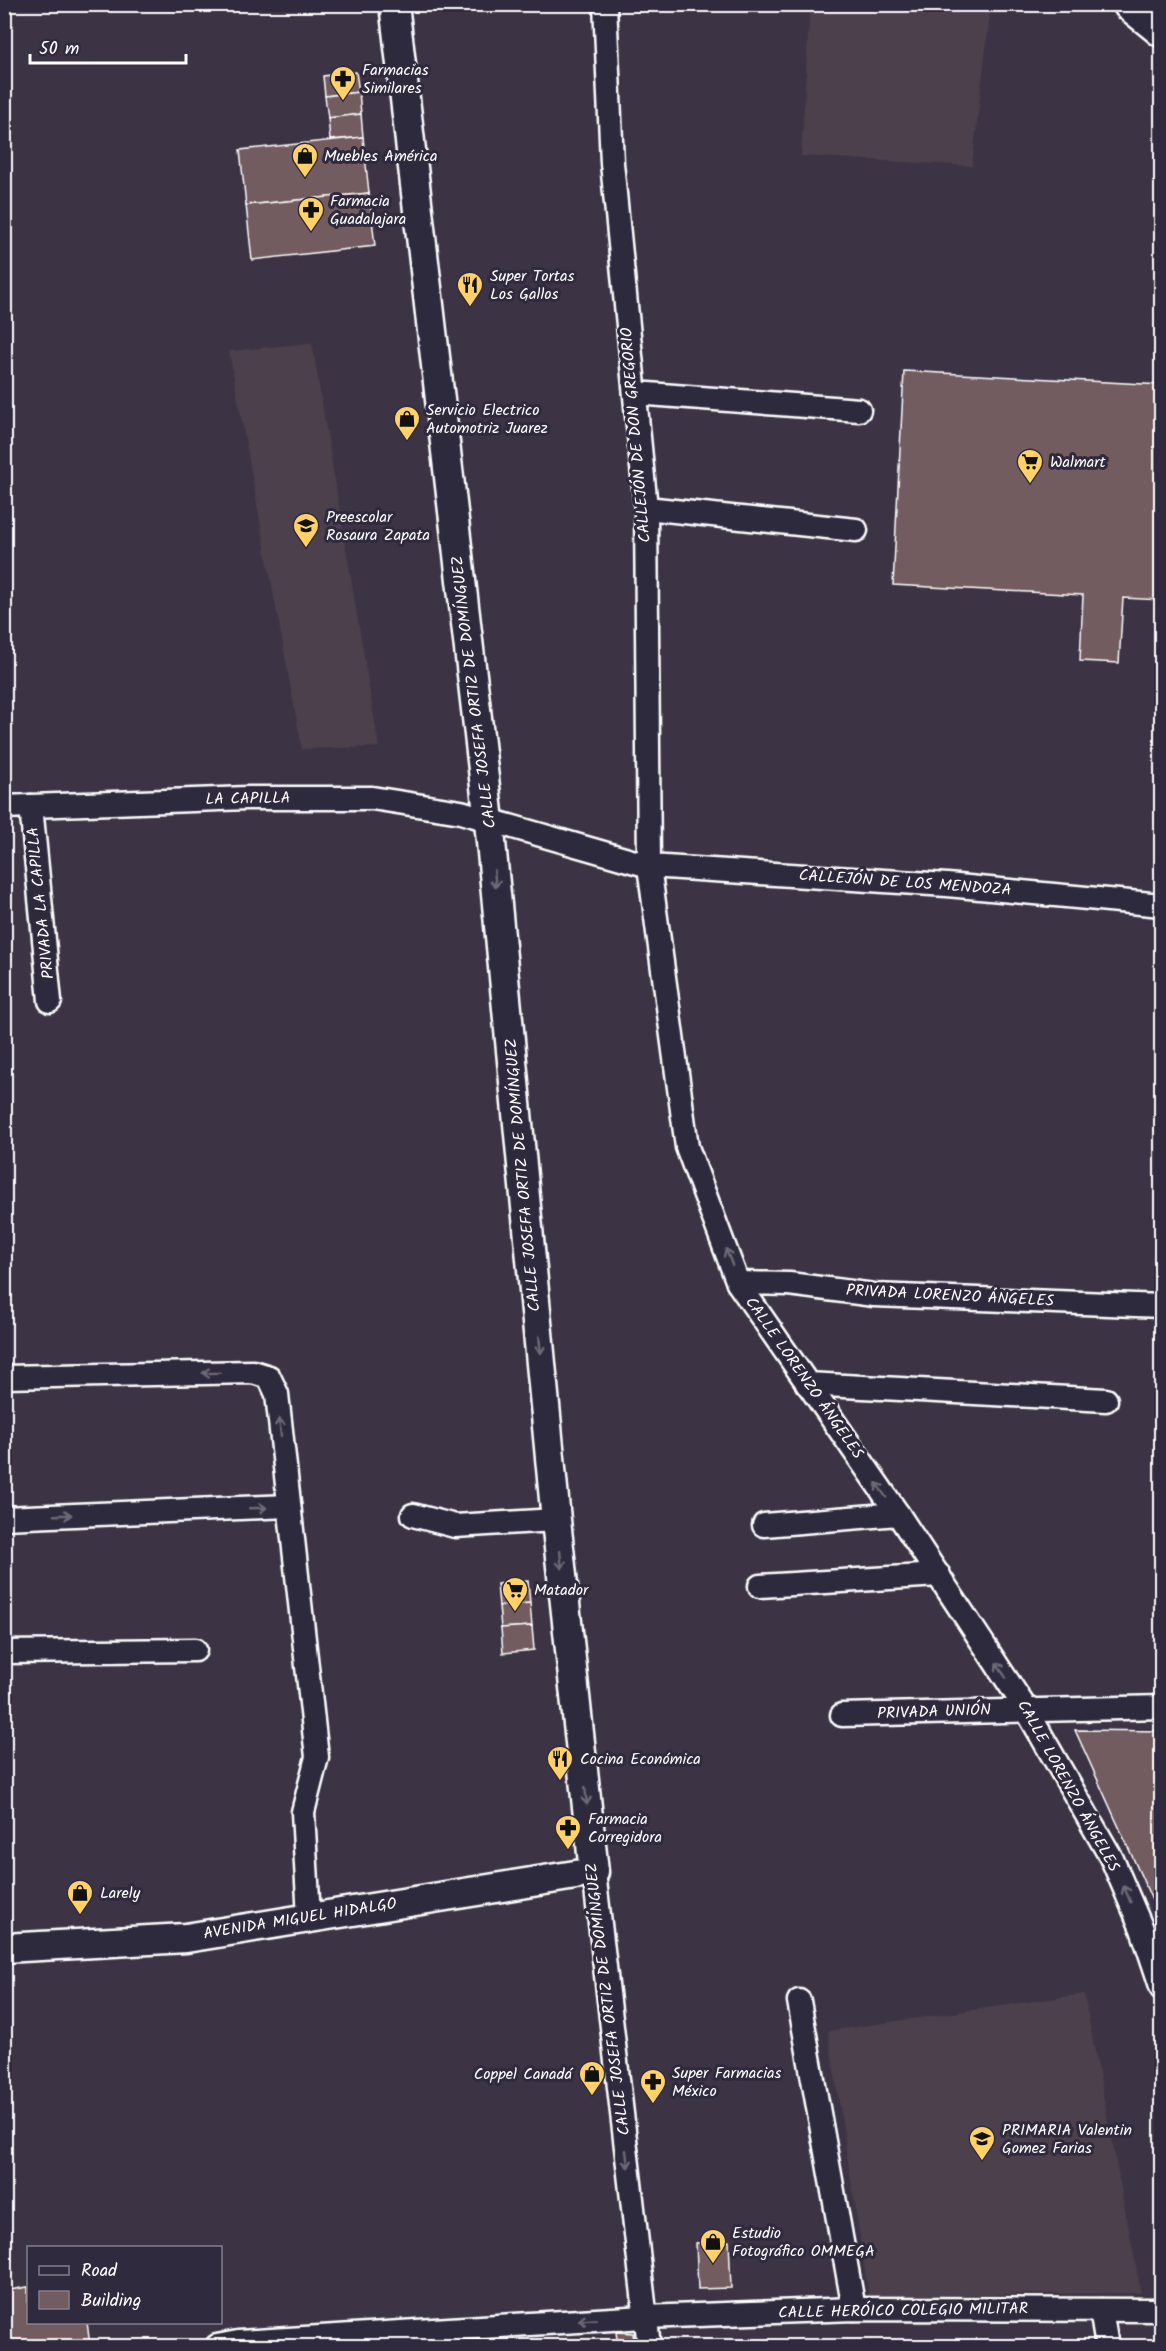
<svg xmlns="http://www.w3.org/2000/svg" width="1166" height="2351" viewBox="0 0 1166 2351" font-family="Kalam,sans-serif">
<rect width="100%" height="100%" fill="#3c3444"/>
<filter id="ink" filterUnits="userSpaceOnUse"><feTurbulence type="fractalNoise" baseFrequency=".0167" numOctaves="2"/><feDisplacementMap in="SourceGraphic" scale="12" xChannelSelector="R" yChannelSelector="G"/><feConvolveMatrix kernelMatrix="1 2 1 2 8 2 1 2 1" color-interpolation-filters="sRGB"/></filter>
<g filter="url(#ink)">
<g fill="#4c404c">
<polygon points="810,5 991,5 972,166 801,156"/>
<polygon points="312,343 379,747 302,749 229,351"/>
<polygon points="1084,1994 1141,2293 869,2296 828,2031"/>
</g>
<g fill="#725c5f" stroke="#fff" stroke-width="1.5">
<polygon points="356,72 359,92 325,96 323,76"/>
<polygon points="359,92 361,114 328,118 325,96"/>
<polygon points="361,114 363,137 330,140 328,118"/>
<polygon points="363,137 369,193 246,205 240,150"/>
<polygon points="369,193 375,246 252,260 246,205"/>
<polygon points="904,371 1162,385 1162,600 1123,598 1119,663 1080,661 1083,595 893,585"/>
<polygon points="528,1581 530,1603 499,1606 497,1584"/>
<polygon points="530,1603 532,1626 501,1628 499,1606"/>
<polygon points="532,1626 534,1650 503,1653 501,1628"/>
<polygon points="1075,1730 1162,1731 1162,1900 1152,1900"/>
<polygon points="729,2241 731,2288 698,2289 696,2243"/>
<polygon points="28,2287 28,2322 87,2322 90,2346 4,2346 4,2291"/>
<polygon points="616,2332 633,2333 634,2346 618,2346"/>
<polygon points="822,2342 949,2346 822,2346"/>
</g>
<g fill="none" stroke-linecap="round" stroke-linejoin="round">
<defs>
<g id="minor">
<polyline points="605,4 612,163 646,508 649,866 687,1147 738,1283 898,1514 1026,1709 1112,1859 1142,1929 1162,1989"/>
<polyline points="635,393 859,410"/>
<polyline points="646,508 856,530"/>
<polyline points="31,806 50,1001"/>
<polyline points="4,807 247,798 372,798 461,812 649,866 947,885 1162,905"/>
<polyline points="738,1283 789,1284 874,1295 1162,1306"/>
<polyline points="4,1377 253,1372 269,1377 277,1394 317,1757 303,1812 309,1917"/>
<polyline points="807,1384 1106,1400"/>
<polyline points="413,1515 455,1526 556,1520"/>
<polyline points="4,1518 289,1506"/>
<polyline points="764,1525 898,1514"/>
<polyline points="760,1586 939,1575"/>
<polyline points="4,1652 195,1650"/>
<polyline points="842,1715 1162,1707"/>
<polyline points="594,1872 649,2346"/>
<polyline points="799,2001 854,2309"/>
<polyline points="1101,2310 1107,2346"/>
<polyline points="217,2346 238,2342 645,2317 854,2309 1162,2310"/>
</g>
<polyline id="tertiary" points="4,1948 186,1938 594,1872 556,1520 489,821 394,4"/>
<polyline id="trunk" points="1130,4 1162,30"/>
</defs>
<use href="#minor" stroke="#fff" stroke-width="27"/>
<use href="#tertiary" stroke="#fff" stroke-width="33"/>
<use href="#trunk" stroke="#fff" stroke-width="38"/>
<use href="#minor" stroke="#2f2a3d" stroke-width="22"/>
<use href="#tertiary" stroke="#2f2a3d" stroke-width="28"/>
<use href="#trunk" stroke="#2f2a3d" stroke-width="33"/>
</g>
<defs><path id="oneway-shaft" d="M-6 0H5M1.5-3L5.5 0L1.5 3" fill="none" stroke-width="1.6" stroke-linecap="round" stroke-linejoin="round" transform="scale(1.5)"/></defs>
<g stroke="#6d6a77">
<use href="#oneway-shaft" transform="translate(495 879) rotate(85)"/>
<use href="#oneway-shaft" transform="translate(729 1257) rotate(-111)"/>
<use href="#oneway-shaft" transform="translate(540 1345) rotate(85)"/>
<use href="#oneway-shaft" transform="translate(211 1373) rotate(179)"/>
<use href="#oneway-shaft" transform="translate(280 1427) rotate(-96)"/>
<use href="#oneway-shaft" transform="translate(881 1490) rotate(-125)"/>
<use href="#oneway-shaft" transform="translate(258 1508) rotate(-2)"/>
<use href="#oneway-shaft" transform="translate(63 1515) rotate(-2)"/>
<use href="#oneway-shaft" transform="translate(561 1560) rotate(84)"/>
<use href="#oneway-shaft" transform="translate(1001 1670) rotate(-123)"/>
<use href="#oneway-shaft" transform="translate(586 1796) rotate(84)"/>
<use href="#oneway-shaft" transform="translate(1127 1894) rotate(-113)"/>
<use href="#oneway-shaft" transform="translate(627 2159) rotate(83)"/>
<use href="#oneway-shaft" transform="translate(587 2320) rotate(176)"/>
</g>
</g>
<defs>
<symbol id="pharmacy-pin" viewBox="-11 -11 22 30"><path d="M0 17L-7.5 6A9.5 9.5 0 1 1 7.5 6Z" fill="#ffd166" stroke="#2f2a3d"/><path d="M-2-6h4v4h4v4h-4v4h-4v-4h-4v-4h4Z" fill="#111"/></symbol>
<symbol id="shop-pin" viewBox="-11 -11 22 30"><path d="M0 17L-7.5 6A9.5 9.5 0 1 1 7.5 6Z" fill="#ffd166" stroke="#2f2a3d"/><path d="M-5-2.5h2.3a2.7 3.5 0 0 1 5.4 0H5L5.5 6h-11ZM-1.5-2.5h3a1.5 2.3 0 0 0-3 0Z" fill="#111"/></symbol>
<symbol id="restaurant-pin" viewBox="-11 -11 22 30"><path d="M0 17L-7.5 6A9.5 9.5 0 1 1 7.5 6Z" fill="#ffd166" stroke="#2f2a3d"/><path d="M-5-6h1v4h1v-4h1v4h1v-4h1v5L-1.5 .5V6h-2V.5L-5-1ZM5-6V6H3V1.5H1.5Q1.5-4 5-6Z" fill="#111"/></symbol>
<symbol id="supermarket-pin" viewBox="-11 -11 22 30"><path d="M0 17L-7.5 6A9.5 9.5 0 1 1 7.5 6Z" fill="#ffd166" stroke="#2f2a3d"/><path d="M-6-5.5h2.5l.6 2H6L4.5 2H-2.5L-4.4-4H-6ZM-1.5 3.2a1.3 1.3 0 1 0 .1 0ZM3 3.2a1.3 1.3 0 1 0 .1 0Z" fill="#111"/></symbol>
<symbol id="school-pin" viewBox="-11 -11 22 30"><path d="M0 17L-7.5 6A9.5 9.5 0 1 1 7.5 6Z" fill="#ffd166" stroke="#2f2a3d"/><path d="M0-5L7-2L0 1L-7-2ZM-4 1L0 2.5L4 1V4Q0 6-4 4Z" fill="#111"/></symbol>
</defs>
<g fill-rule="evenodd">
<use href="#pharmacy-pin" x="328" y="64" width="30" height="40"/>
<use href="#shop-pin" x="290" y="141" width="30" height="40"/>
<use href="#pharmacy-pin" x="296" y="195" width="30" height="40"/>
<use href="#restaurant-pin" x="455" y="270" width="30" height="40"/>
<use href="#shop-pin" x="392" y="404" width="30" height="40"/>
<use href="#supermarket-pin" x="1015" y="447" width="30" height="40"/>
<use href="#school-pin" x="291" y="511" width="30" height="40"/>
<use href="#supermarket-pin" x="500" y="1575" width="30" height="40"/>
<use href="#restaurant-pin" x="545" y="1744" width="30" height="40"/>
<use href="#pharmacy-pin" x="553" y="1813" width="30" height="40"/>
<use href="#shop-pin" x="65" y="1878" width="30" height="40"/>
<use href="#shop-pin" x="577" y="2059" width="30" height="40"/>
<use href="#pharmacy-pin" x="638" y="2067" width="30" height="40"/>
<use href="#school-pin" x="967" y="2124" width="30" height="40"/>
<use href="#shop-pin" x="698" y="2227" width="30" height="40"/>
</g>
<g text-anchor="middle" dominant-baseline="central" stroke-width="6" stroke-linejoin="round" paint-order="stroke">
<g font-size="16" fill="#fff" stroke="#2f2a3d" text-anchor="start">
<text x="362" y="70">Farmacias<tspan x="362" dy="18">Similares</tspan></text>
<text x="324" y="156">Muebles América</text>
<text x="330" y="201">Farmacia<tspan x="330" dy="18">Guadalajara</tspan></text>
<text x="490" y="276">Super Tortas<tspan x="490" dy="18">Los Gallos</tspan></text>
<text x="426" y="410">Servicio Electrico<tspan x="426" dy="18">Automotriz Juarez</tspan></text>
<text x="1050" y="462">Walmart</text>
<text x="326" y="517">Preescolar<tspan x="326" dy="18">Rosaura Zapata</tspan></text>
<text x="534" y="1590">Matador</text>
<text x="580" y="1759">Cocina Económica</text>
<text x="588" y="1819">Farmacia<tspan x="588" dy="18">Corregidora</tspan></text>
<text x="100" y="1893">Larely</text>
<text x="672" y="2073">Super Farmacias<tspan x="672" dy="18">México</tspan></text>
<text x="572" y="2074" text-anchor="end">Coppel Canadá</text>
<text x="1002" y="2130">PRIMARIA Valentin<tspan x="1002" dy="18">Gomez Farias</tspan></text>
<text x="732" y="2233">Estudio<tspan x="732" dy="18">Fotográfico OMMEGA</tspan></text>
</g>
<g font-size="16" fill="#fff" stroke="#2f2a3d">
<text transform="translate(636 435) rotate(-95)">CALLEJÓN DE DON GREGORIO</text>
<text transform="translate(474 692) rotate(-97)">CALLE JOSEFA ORTIZ DE DOMÍNGUEZ</text>
<text transform="translate(248 799) rotate(-1)">LA CAPILLA</text>
<text transform="translate(905 883) rotate(4)">CALLEJÓN DE LOS MENDOZA</text>
<text transform="translate(41 903) rotate(-96)">PRIVADA LA CAPILLA</text>
<text transform="translate(523 1175) rotate(-95)">CALLE JOSEFA ORTIZ DE DOMÍNGUEZ</text>
<text transform="translate(950 1296) rotate(3)">PRIVADA LORENZO ÁNGELES</text>
<text transform="translate(804 1378) rotate(55)">CALLE LORENZO ÁNGELES</text>
<text transform="translate(934 1712) rotate(-2)">PRIVADA UNIÓN</text>
<text transform="translate(1068 1786) rotate(61)">CALLE LORENZO ÁNGELES</text>
<text transform="translate(300 1919) rotate(-9)">AVENIDA MIGUEL HIDALGO</text>
<text transform="translate(608 1999) rotate(-97)">CALLE JOSEFA ORTIZ DE DOMÍNGUEZ</text>
<text transform="translate(903 2311) rotate(-1)">CALLE HERÓICO COLEGIO MILITAR</text>
</g>
</g>
<rect width="1166" height="2351" fill="none" stroke="#2f2a3d" stroke-width="24"/>
<rect x="12" y="12" width="1142" height="2327" fill="none" stroke="#fff" stroke-width="2" filter="url(#ink)"/>
<rect x="27" y="2246" width="195" height="78" fill="#2f2a3d" stroke="#827f8b" stroke-width="1.5"/>
<rect x="39" y="2266" width="30" height="9" fill="#2f2a3d" stroke="#827f8b" stroke-width="1.5"/>
<text x="81" y="2276" font-size="18" fill="#ffffff">Road</text>
<rect x="39" y="2291" width="30" height="18" fill="#725c5f" stroke="#827f8b" stroke-width="1.5"/>
<text x="81" y="2306" font-size="18" fill="#ffffff">Building</text>
<path d="M30 54v9h156v-9" fill="none" stroke="#ffffff" stroke-width="3"/>
<text x="39" y="54" font-size="18" fill="#ffffff" stroke="#2f2a3d" stroke-width="4.5" paint-order="stroke">50 m</text>
</svg>
